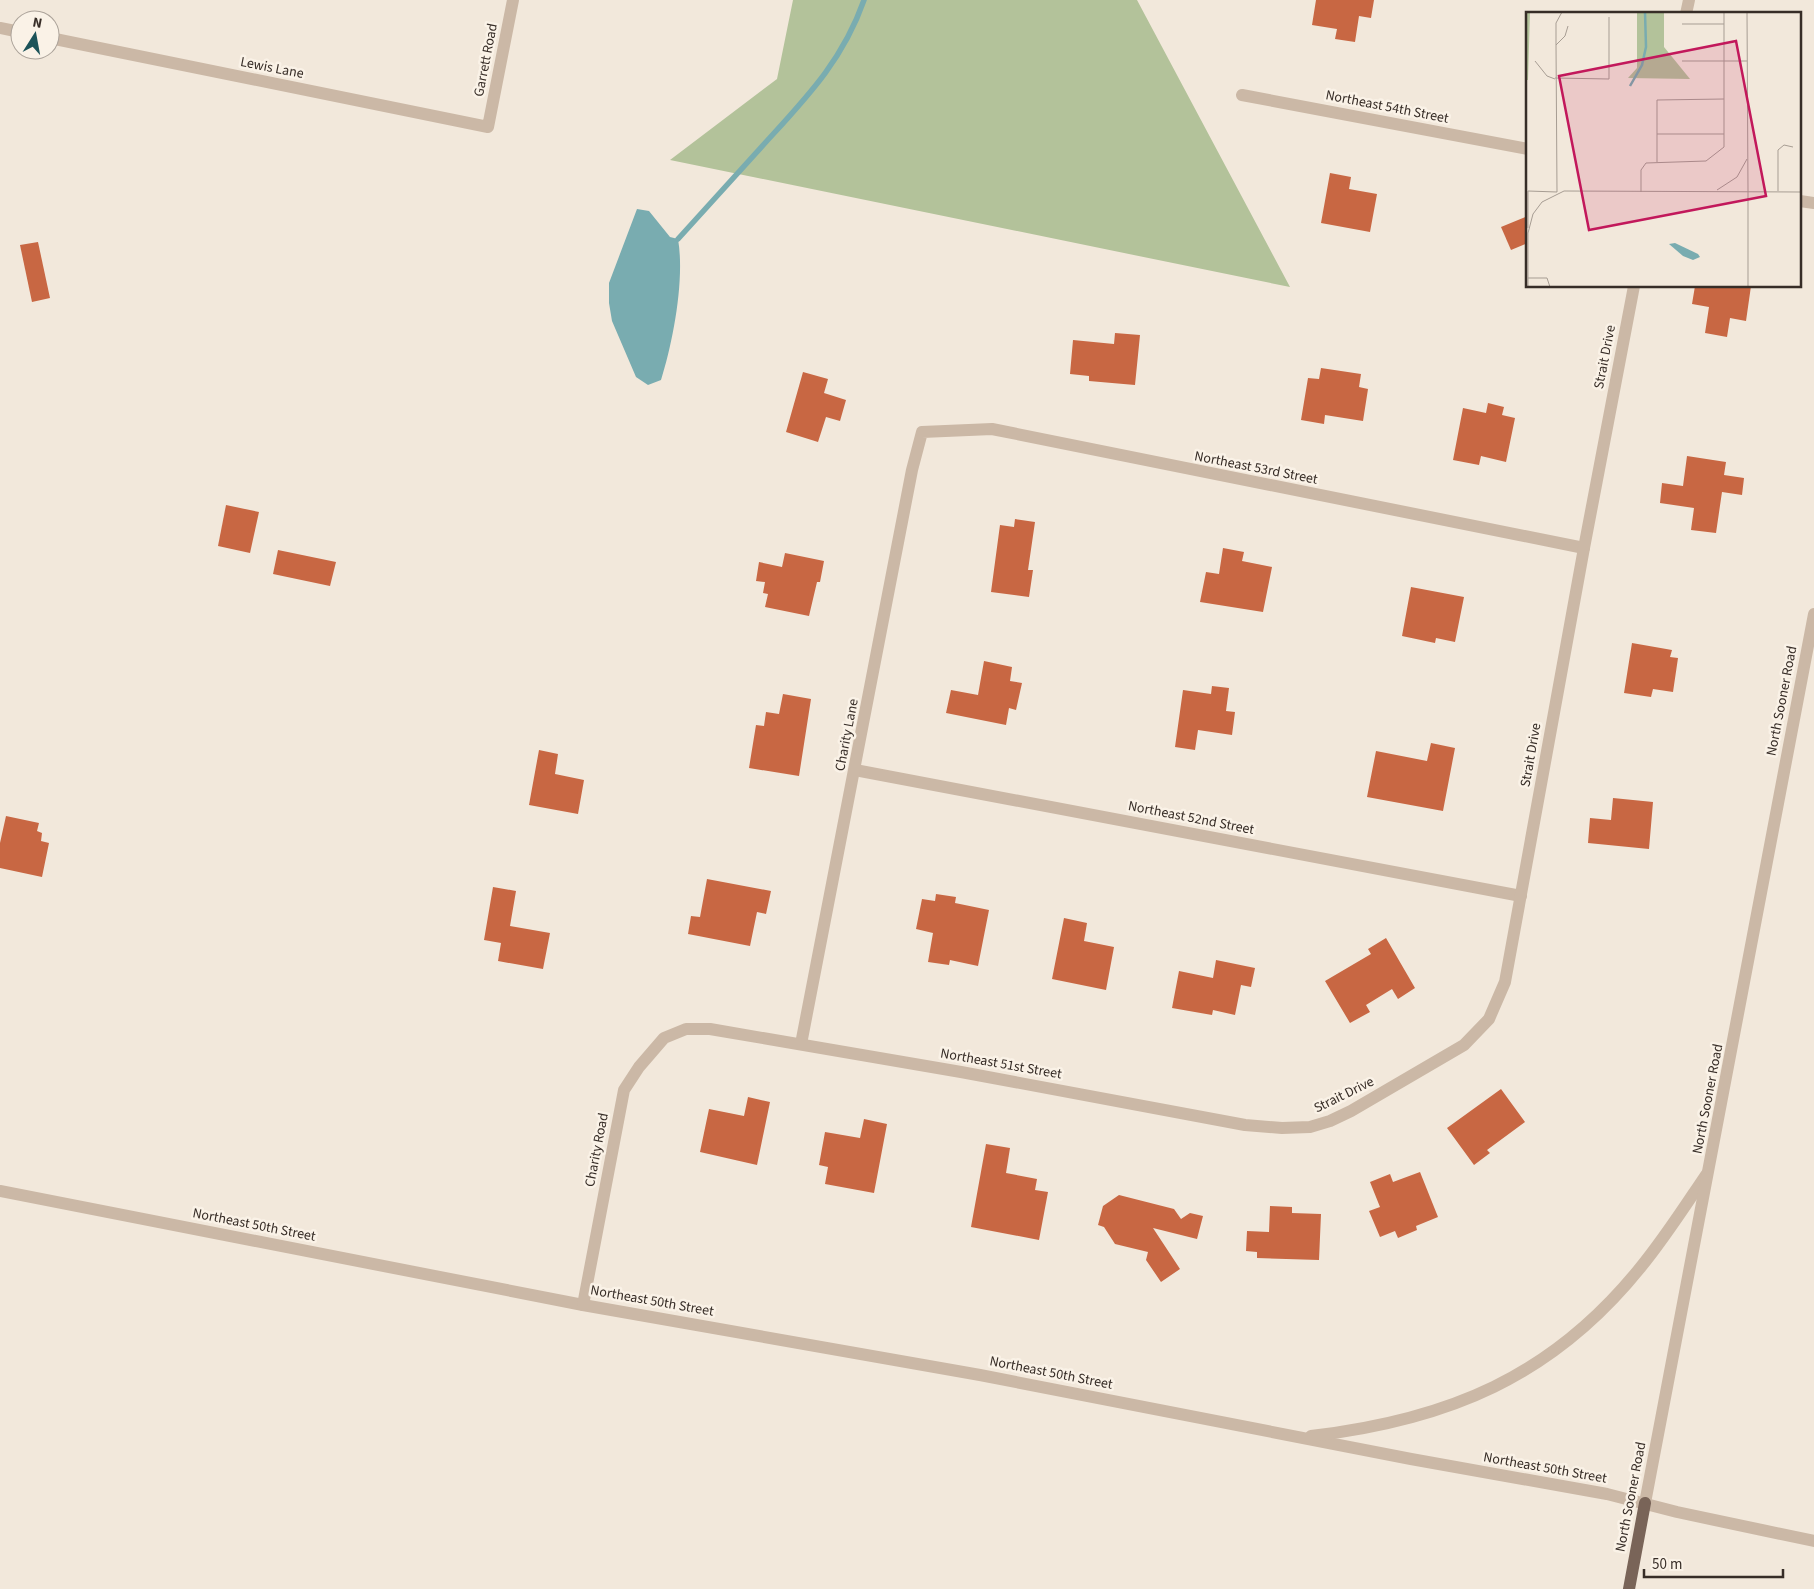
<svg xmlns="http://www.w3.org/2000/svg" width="1814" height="1589" viewBox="0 0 1814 1589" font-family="'Source Sans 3',sans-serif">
<rect width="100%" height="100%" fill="#f2e8db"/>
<polygon fill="#b3c29a" points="793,0 1137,0 1290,287 670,160 777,79"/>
<path fill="#79acb0" d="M 637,209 L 649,211 L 670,237 L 678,239 C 685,279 673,342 661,380 L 648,385 L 636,377 L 612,321 L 609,303 L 609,283 Z"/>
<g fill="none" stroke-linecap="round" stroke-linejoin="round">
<path stroke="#79acb0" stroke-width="5.5" d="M 678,239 C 707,207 736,175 765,143 C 807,97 843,60 864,0"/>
</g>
<g fill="#c86743">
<polygon points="1316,0 1374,0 1371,18 1359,16 1355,42 1335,39 1337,29 1312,25"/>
<polygon points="1330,173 1351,177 1349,189 1377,194 1370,232 1321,223"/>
<polygon points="1528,216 1528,243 1511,250 1501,227"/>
<polygon points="38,242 50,298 32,302 20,245"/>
<polygon points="1695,286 1751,286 1746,321 1730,318 1727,337 1705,333 1709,307 1692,304"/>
<polygon points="1115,333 1140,335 1135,385 1089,381 1089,376 1070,374 1073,340 1114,344"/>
<polygon points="1321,368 1361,374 1359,387 1368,389 1363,421 1325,415 1324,424 1301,420 1308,378 1319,379"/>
<polygon points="803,372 828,379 824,393 846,400 840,421 826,417 818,442 786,432"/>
<polygon points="1488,403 1504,407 1502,415 1515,418 1506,462 1481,456 1479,465 1453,460 1463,408 1486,413"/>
<polygon points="1687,456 1726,462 1724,475 1744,478 1742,495 1722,492 1716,533 1691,530 1694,508 1660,503 1662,483 1683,486"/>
<polygon points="226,505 259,512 250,553 218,546"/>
<polygon points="1015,519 1035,522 1028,570 1033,570 1029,597 991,592 1000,525 1014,527"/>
<polygon points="1223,548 1244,552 1242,561 1272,567 1263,612 1200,602 1206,572 1219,574"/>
<polygon points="278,550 336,562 330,586 273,574"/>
<polygon points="785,553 824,561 820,582 817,582 809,616 765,607 768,594 763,593 765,582 756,581 759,562 782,567"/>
<polygon points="1411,587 1464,597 1455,642 1436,638 1435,643 1402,636"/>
<polygon points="1632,643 1672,650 1670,657 1678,658 1673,692 1653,689 1651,697 1624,693"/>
<polygon points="984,661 1012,667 1010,681 1022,683 1016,710 1009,708 1006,725 946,713 951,690 978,695"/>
<polygon points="1212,686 1229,688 1226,711 1235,712 1232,735 1198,730 1195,750 1175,747 1183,690 1211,694"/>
<polygon points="783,694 811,699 799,776 749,768 756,725 764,726 766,712 779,714"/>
<polygon points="1431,743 1455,748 1443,811 1367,797 1376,751 1427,761"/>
<polygon points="539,750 558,754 555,774 584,780 578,814 529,805"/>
<polygon points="1613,798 1653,802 1649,849 1588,843 1590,818 1611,820"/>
<polygon points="6,816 39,823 37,831 42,833 41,841 49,843 42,877 0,868 0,843"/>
<polygon points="707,879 771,891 766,914 757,912 750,946 688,934 691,916 700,917"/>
<polygon points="493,887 516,891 510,926 550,933 543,969 498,961 501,943 484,940"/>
<polygon points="936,894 956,897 955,903 989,910 978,966 950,960 949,965 928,962 933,933 916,929 922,899 935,901"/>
<polygon points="1064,918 1087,923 1084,941 1114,947 1106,990 1052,979"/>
<polygon points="1386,938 1415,988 1398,999 1392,989 1366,1005 1370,1012 1350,1023 1325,981 1371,954 1368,949"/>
<polygon points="1216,960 1255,968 1251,987 1241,985 1235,1015 1213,1010 1212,1015 1172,1008 1179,971 1213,978"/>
<polygon points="1501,1089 1525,1122 1487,1150 1490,1153 1474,1165 1447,1128"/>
<polygon points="748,1097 770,1102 757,1165 700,1152 709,1109 744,1116"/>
<polygon points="864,1119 887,1124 874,1193 825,1184 828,1167 819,1165 825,1132 860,1138"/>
<polygon points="986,1144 1010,1148 1006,1173 1037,1179 1035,1190 1048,1192 1039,1240 971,1227"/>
<polygon points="1420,1172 1438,1217 1416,1226 1417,1230 1398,1238 1395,1231 1380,1237 1369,1211 1380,1207 1370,1182 1390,1174 1393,1182"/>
<polygon points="1119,1195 1174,1209 1181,1219 1190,1213 1203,1216 1197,1239 1153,1228 1180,1269 1161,1282 1146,1260 1148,1252 1115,1244 1104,1227 1098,1225 1103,1206"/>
<polygon points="1270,1206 1292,1207 1292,1213 1321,1214 1319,1260 1257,1258 1257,1252 1246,1251 1247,1231 1269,1232"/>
</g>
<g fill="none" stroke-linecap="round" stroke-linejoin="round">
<g stroke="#cbb8a6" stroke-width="12">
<polyline points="1686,14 1689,0"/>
<polyline points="0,28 20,32"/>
<polyline points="50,38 488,127 513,0"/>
<polyline points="1242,95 1528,149"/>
<polyline points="1800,201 1814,203"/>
<polyline points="855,770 1521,896"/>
<polyline points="801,1044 912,470 922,432 992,429 1584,548"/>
<polyline points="0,1191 583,1305 980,1375 1411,1459 1607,1494 1677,1512 1814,1541"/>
<polyline points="583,1305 624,1090 639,1067 664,1038 686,1029 710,1029 961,1072 1245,1125 1282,1128 1310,1127 1330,1121 1351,1111 1464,1045 1489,1019 1505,982 1584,548 1634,286"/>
<path d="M 1311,1436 C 1448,1420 1552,1377 1640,1268 C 1664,1239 1685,1206 1706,1175"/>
<polyline points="1645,1503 1814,614"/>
</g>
<polyline stroke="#796458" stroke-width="12" points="1629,1589 1645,1503"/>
</g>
<g text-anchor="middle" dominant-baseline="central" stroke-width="5" stroke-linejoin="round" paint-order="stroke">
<g font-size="14" fill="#372d27" stroke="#faf2e7">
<text transform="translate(486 60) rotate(-79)">Garrett Road</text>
<text transform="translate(272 68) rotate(11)">Lewis Lane</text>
<text transform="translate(1387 107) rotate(11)">Northeast 54th Street</text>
<text transform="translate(1605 357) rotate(-79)">Strait Drive</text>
<text transform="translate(1256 468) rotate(11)">Northeast 53rd Street</text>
<text transform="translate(1782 701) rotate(-79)">North Sooner Road</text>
<text transform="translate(847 735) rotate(-79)">Charity Lane</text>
<text transform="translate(1531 755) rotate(-80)">Strait Drive</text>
<text transform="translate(1191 818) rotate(11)">Northeast 52nd Street</text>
<text transform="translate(1001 1064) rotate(10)">Northeast 51st Street</text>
<text transform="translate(1344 1095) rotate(-26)">Strait Drive</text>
<text transform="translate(1708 1099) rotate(-79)">North Sooner Road</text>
<text transform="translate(597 1150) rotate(-79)">Charity Road</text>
<text transform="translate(254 1225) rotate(11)">Northeast 50th Street</text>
<text transform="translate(652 1301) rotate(10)">Northeast 50th Street</text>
<text transform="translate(1051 1373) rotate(11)">Northeast 50th Street</text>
<text transform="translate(1545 1468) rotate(10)">Northeast 50th Street</text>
<text transform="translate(1631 1497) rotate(-79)">North Sooner Road</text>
</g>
</g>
<g transform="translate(1526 12)">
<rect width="275" height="275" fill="#f2e8db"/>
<path d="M 0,0 L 4,0 L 2,68 L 0,68 ZM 111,0 L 138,0 L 138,35 L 164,67 L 102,66 L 111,56 Z" fill="#b3c29a"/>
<path d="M 149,231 L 172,242 L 174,245 L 167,248 L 157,244 L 143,232 Z" fill="#79acb0"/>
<path fill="none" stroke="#79acb0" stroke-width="2.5" d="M 104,74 L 116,53 L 120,35 L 119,0"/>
<path fill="none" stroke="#a79d93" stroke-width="1" d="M 221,0 L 222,179M 156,12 L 198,12M 30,33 L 39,24 L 42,14M 9,49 L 21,64 L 29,67M 156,49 L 221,49M 29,66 L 83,67 L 83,5M 131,122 L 198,122M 131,150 L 131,88 L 198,87M 191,178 L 211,165 L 221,147M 2,179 L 2,216M 2,179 L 31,180M 222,179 L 222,275M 252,179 L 252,138 L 258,133 L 267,135M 31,180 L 30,33 L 30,11 L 36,0M 115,180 L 115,158 L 120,151 L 180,149 L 198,135 L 198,0M 2,221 L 7,202 L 16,190 L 38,179 L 275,180M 2,266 L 21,266 L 24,275M 2,275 L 2,221"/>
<path fill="#c2185b" fill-opacity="0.15" stroke="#c2185b" stroke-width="2.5" d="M 210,29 L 240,184 L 63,218 L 33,64 Z"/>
<rect width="275" height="275" fill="none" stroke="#372d27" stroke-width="2.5"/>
</g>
<g transform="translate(35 35) rotate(11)"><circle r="24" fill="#faf2e7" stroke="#aca39a"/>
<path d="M0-4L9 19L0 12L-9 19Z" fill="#1c5359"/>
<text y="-8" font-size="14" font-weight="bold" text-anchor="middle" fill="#372d27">N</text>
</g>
<path d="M1644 1569v8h139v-8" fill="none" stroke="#372d27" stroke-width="2.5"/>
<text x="1652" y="1569" font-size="15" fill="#372d27" stroke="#faf2e7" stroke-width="4" paint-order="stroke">50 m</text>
</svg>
